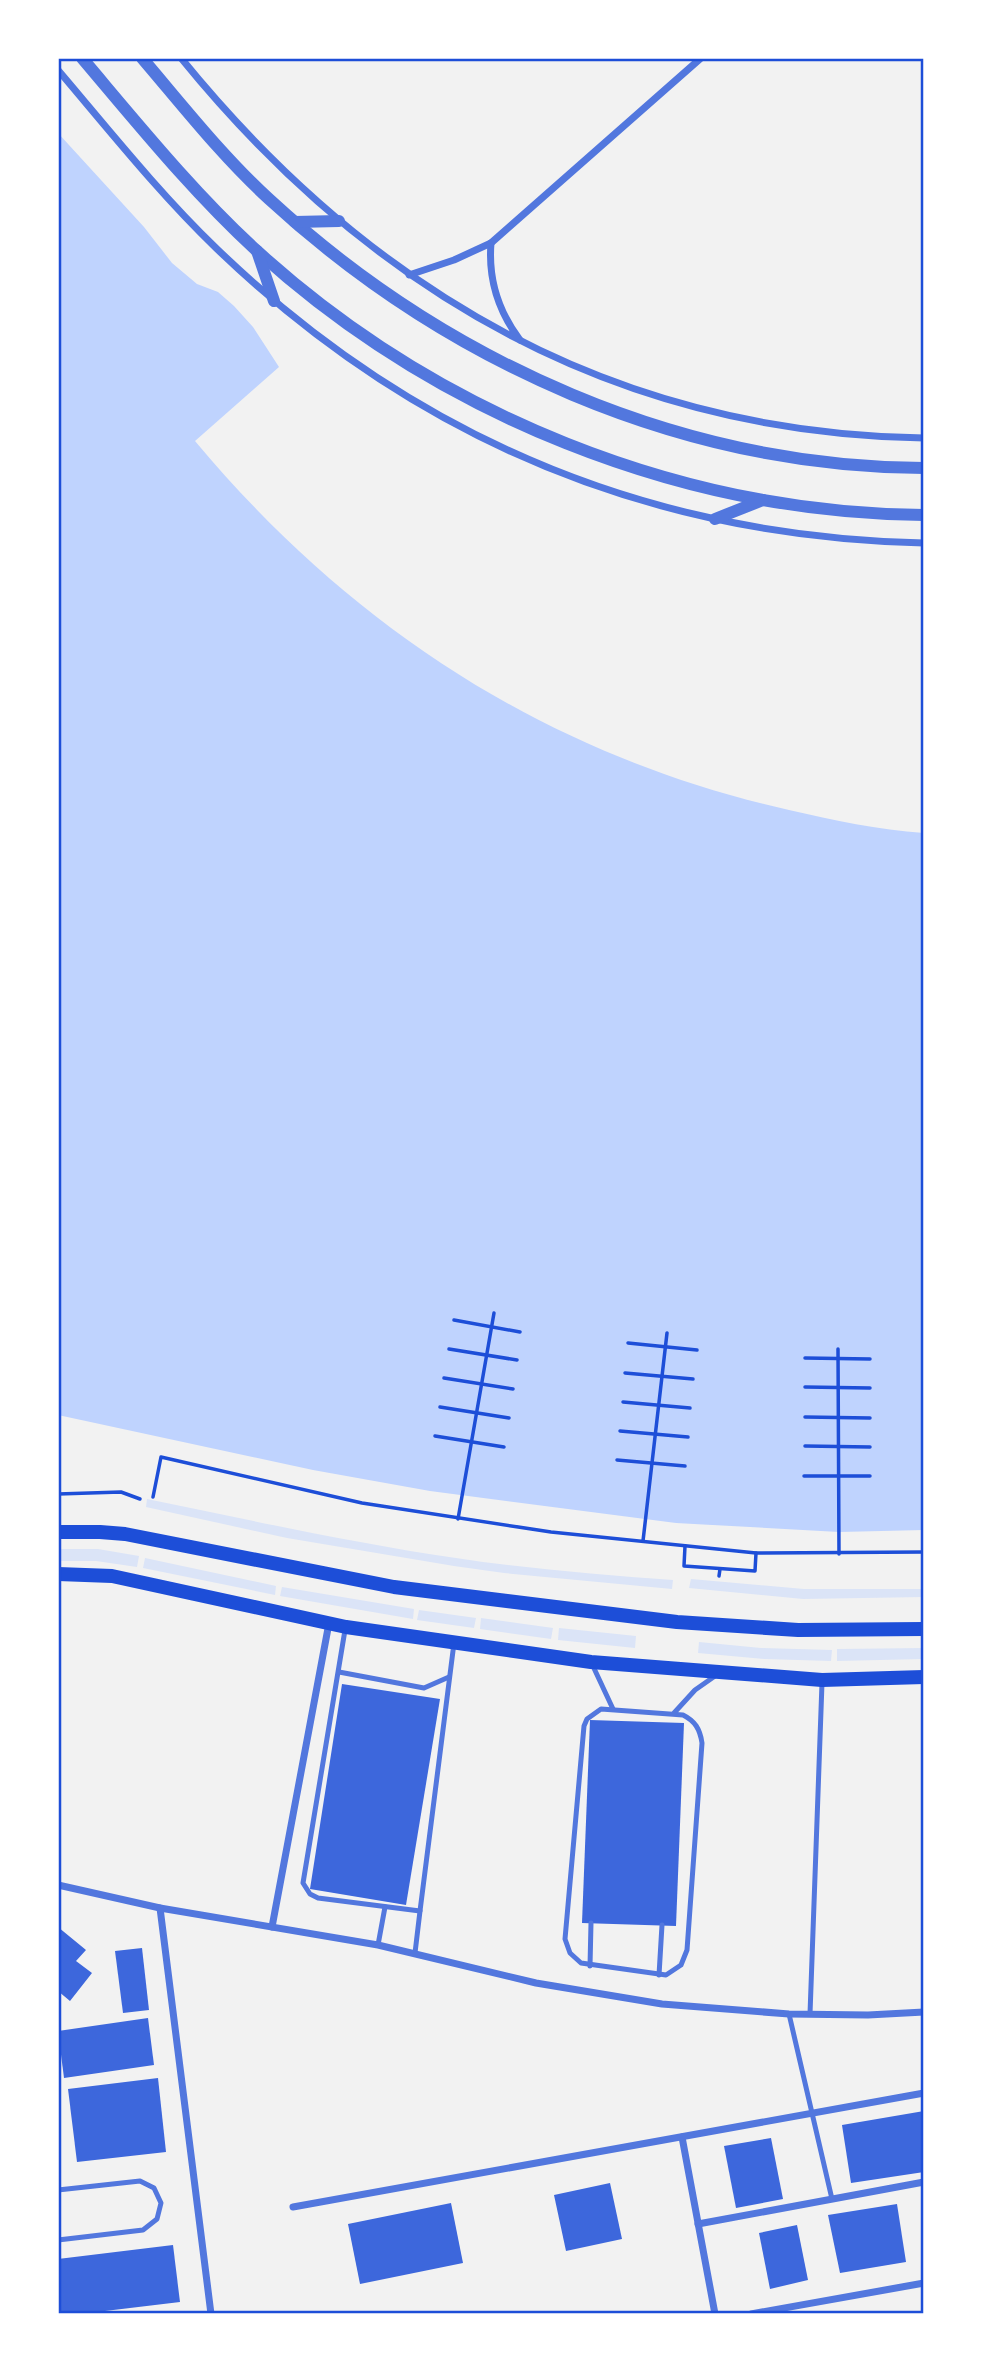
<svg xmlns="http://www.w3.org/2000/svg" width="982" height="2372" viewBox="0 0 982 2372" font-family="'Noto Sans',sans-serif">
<rect width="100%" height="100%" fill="#f2f2f2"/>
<g fill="#dbe4f7">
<path d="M 147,1499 C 250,1520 352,1543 456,1558 C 528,1569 601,1575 673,1580 L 672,1589 L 504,1573 L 454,1566 L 287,1538 L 146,1507 Z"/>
<polygon points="58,1549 98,1549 139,1556 137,1567 96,1561 58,1561"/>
<polygon points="145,1558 276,1586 275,1595 143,1568"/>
<polygon points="691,1579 804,1589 924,1589 924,1597 803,1599 689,1588"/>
<polygon points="282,1587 414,1609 413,1619 280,1596"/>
<polygon points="419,1610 476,1618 474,1628 417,1620"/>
<polygon points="481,1618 553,1628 551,1639 480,1629"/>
<polygon points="559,1628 636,1636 635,1648 558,1640"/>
<polygon points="699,1642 761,1648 832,1650 831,1661 764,1659 698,1653"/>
<polygon points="924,1648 924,1659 837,1661 837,1649"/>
</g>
<path fill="#bfd3fe" d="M 58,133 L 144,227 L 172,263 L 197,284 L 218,292 L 234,306 L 253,327 L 279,367 L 195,441 C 352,629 549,756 789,810 C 834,820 878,830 924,833 L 924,1530 L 839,1532 L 676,1523 L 430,1491 L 313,1470 L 58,1415 Z"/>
<g fill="#3d67dc">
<polygon points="342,1684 440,1699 406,1905 310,1889"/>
<polygon points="590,1720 684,1723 676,1926 582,1923"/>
<polygon points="58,1927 86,1950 76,1961 92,1973 70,2001 58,1991"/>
<polygon points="142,1948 149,2010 123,2013 115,1951"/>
<polygon points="148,2018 154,2065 64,2078 58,2031"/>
<polygon points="158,2078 166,2152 77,2162 68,2089"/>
<polygon points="924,2111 924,2172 851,2183 842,2125"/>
<polygon points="771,2138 783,2199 736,2208 724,2146"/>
<polygon points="610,2183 622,2239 566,2251 554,2195"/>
<polygon points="451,2203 463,2263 360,2284 348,2224"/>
<polygon points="897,2204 906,2262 840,2273 828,2215"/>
<polygon points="797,2225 808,2280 770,2289 759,2233"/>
<polygon points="173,2245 180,2302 80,2314 58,2314 58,2259"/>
</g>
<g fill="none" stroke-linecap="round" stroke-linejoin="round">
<g stroke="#1d4ed8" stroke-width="3.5">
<polyline points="454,1320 520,1332"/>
<polyline points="628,1343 697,1350"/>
<polyline points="449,1349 517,1360"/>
<polyline points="838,1349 839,1554"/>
<polyline points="805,1358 870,1359"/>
<polyline points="625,1373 693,1379"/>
<polyline points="444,1378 513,1389"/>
<polyline points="805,1387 870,1388"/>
<polyline points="623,1402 690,1408"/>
<polyline points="440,1407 509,1418"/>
<polyline points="805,1417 870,1418"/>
<polyline points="620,1431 688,1437"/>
<polyline points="435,1436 504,1447"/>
<polyline points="805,1446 870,1447"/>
<polyline points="617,1460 685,1466"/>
<polyline points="804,1476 870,1476"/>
<polyline points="58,1494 121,1492 140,1499"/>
<polyline points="153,1497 161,1457 362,1503 551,1532 756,1553 924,1552"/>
<polyline points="458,1519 494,1313"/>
<polyline points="643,1541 667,1333"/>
<polyline points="685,1546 684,1566 755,1571 756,1553"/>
<polyline points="719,1576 720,1569"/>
</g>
<g stroke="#5277de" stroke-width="5">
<polyline points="345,1630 303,1883 310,1894 318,1898 420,1911 454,1643"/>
<polyline points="592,1664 613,1709"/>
<polyline points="339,1672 424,1688 449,1677"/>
<path d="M 601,1709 L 683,1715 C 695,1721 700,1729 702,1743 L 687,1950 L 681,1965 L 666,1975 L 581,1963 L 570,1953 L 565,1939 L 584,1726 L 587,1719 Z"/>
<polyline points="674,1713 695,1690 715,1676"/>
<polyline points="378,1945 385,1907"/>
<polyline points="415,1953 420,1911"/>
<polyline points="590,1966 591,1923"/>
<polyline points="659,1975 662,1925"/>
<polyline points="789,2014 832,2199"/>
<polyline points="810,2014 822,1683"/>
<polyline points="58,2190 140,2181 154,2188 161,2203 157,2219 143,2230 58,2240"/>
</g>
<g stroke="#5277de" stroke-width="7">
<path d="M 181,58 C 373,294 615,433 924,438"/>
<path d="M 58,70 C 109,130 159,193 216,248 C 413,438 650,537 924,543"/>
<path d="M 491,243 C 488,280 498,311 520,340"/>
<polyline points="409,275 454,260 491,243 701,58"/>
<polyline points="58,1885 160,1908 378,1945 536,1983 662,2004 789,2014 868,2015 924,2012"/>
<polyline points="160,1908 211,2314"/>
<polyline points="272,1927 329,1623"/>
<polyline points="682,2137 715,2314"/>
<polyline points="293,2207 924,2093"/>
<polyline points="698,2224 924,2182"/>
<polyline points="751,2314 924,2283"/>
</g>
<g stroke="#5277de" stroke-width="12">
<path d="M 82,58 C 138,124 192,191 256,250 C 436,414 680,513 924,515"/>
<path d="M 142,58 C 183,106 222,156 269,199 C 447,363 681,467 924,468"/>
<polyline points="295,222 339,221"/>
<polyline points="257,251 274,301"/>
<polyline points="715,519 763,500"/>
</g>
<g stroke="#1d4ed8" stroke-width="14">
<polyline points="58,1532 100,1532 125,1534 394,1587 677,1622 798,1630 924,1629"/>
<polyline points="58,1574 112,1576 346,1627 591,1662 822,1680 924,1677"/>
</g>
</g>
<rect width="982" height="2372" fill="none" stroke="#ffffff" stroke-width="119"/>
<rect x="60" y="60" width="862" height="2252" fill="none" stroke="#1d4ed8" stroke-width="2.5"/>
</svg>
